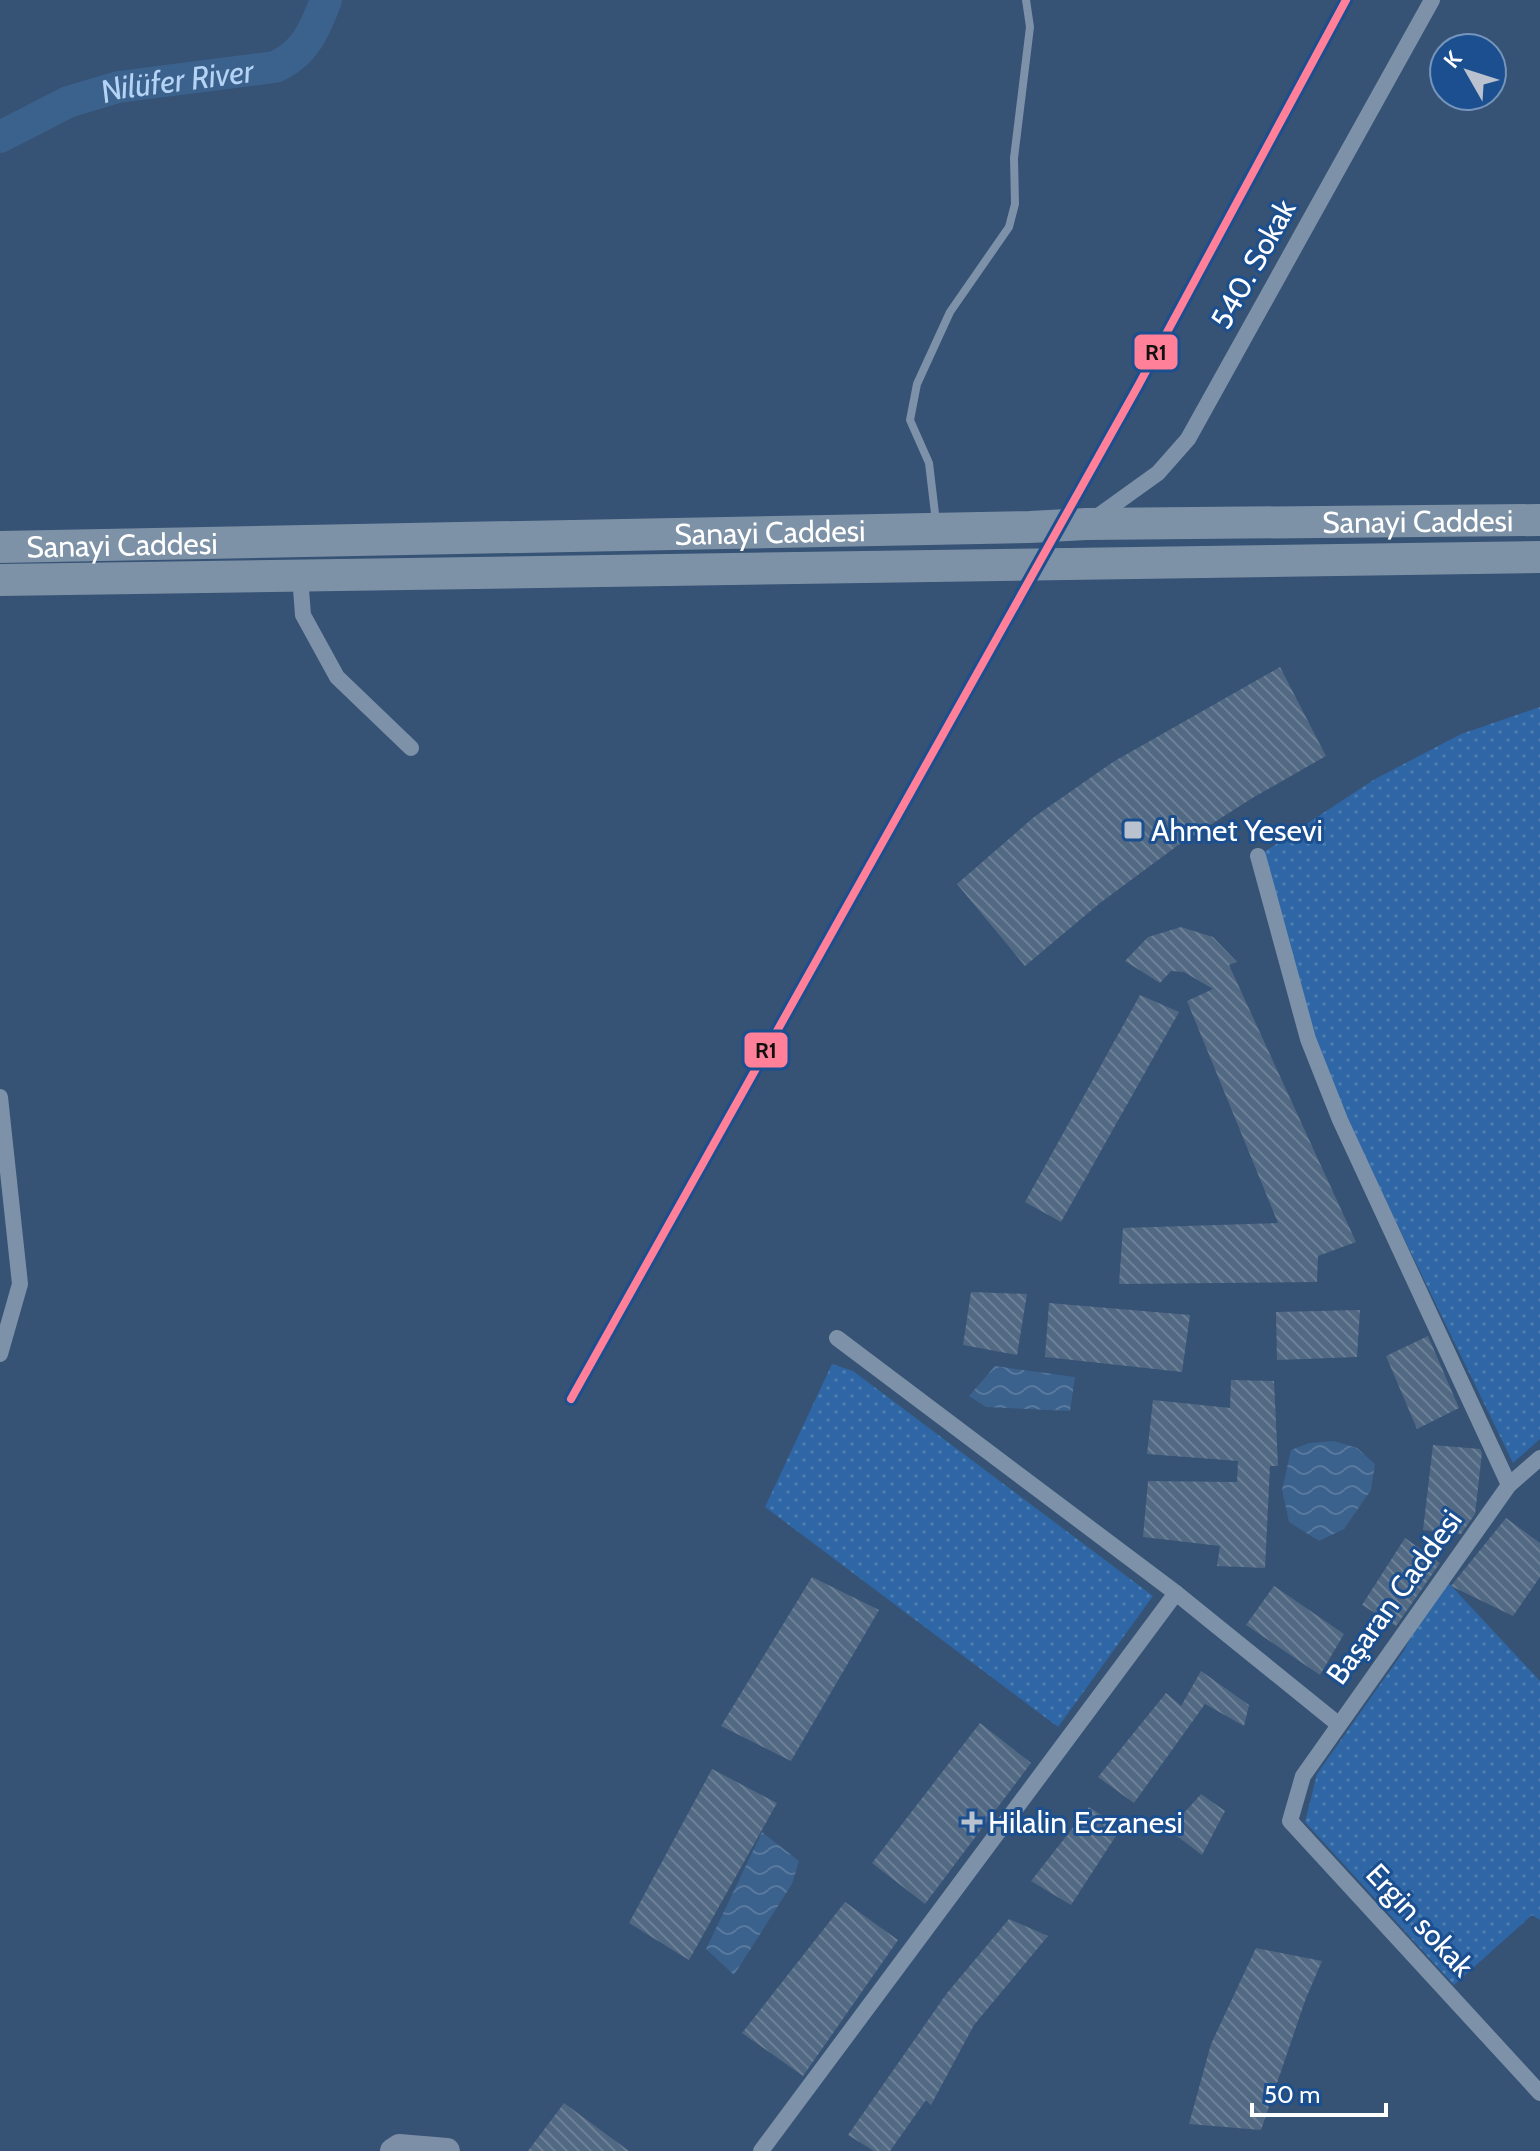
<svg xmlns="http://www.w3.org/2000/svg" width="1540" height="2151" viewBox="0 0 1540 2151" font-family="Cabin,sans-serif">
<defs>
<pattern id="grass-dots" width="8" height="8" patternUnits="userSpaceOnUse" patternTransform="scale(2)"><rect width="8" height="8" fill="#2f66a5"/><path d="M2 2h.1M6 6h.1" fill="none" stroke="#4e7db2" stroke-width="1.8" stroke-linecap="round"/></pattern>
<pattern id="water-waves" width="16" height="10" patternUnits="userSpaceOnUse" patternTransform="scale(2)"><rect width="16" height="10" fill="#3b618d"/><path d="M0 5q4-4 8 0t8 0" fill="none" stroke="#58799e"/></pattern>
<pattern id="building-back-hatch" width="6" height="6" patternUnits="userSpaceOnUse" patternTransform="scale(2)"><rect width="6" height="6" fill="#526984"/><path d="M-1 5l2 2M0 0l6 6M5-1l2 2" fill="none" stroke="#6c8096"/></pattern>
</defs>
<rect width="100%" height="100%" fill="#365274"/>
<g fill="url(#grass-dots)">
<polygon points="1540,707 1540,1439 1513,1463 1313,1051 1258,856 1375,779 1461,734"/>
<polygon points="832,1364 853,1371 1153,1596 1058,1727 765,1507"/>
<polygon points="1443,1577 1540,1681 1540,1920 1532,1915 1454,1985 1305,1822 1317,1774 1403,1652"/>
</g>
<g fill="url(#water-waves)">
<polygon points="995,1366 1075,1377 1070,1411 986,1407 969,1396"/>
<polygon points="1334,1441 1357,1448 1375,1464 1371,1490 1344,1529 1319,1541 1289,1522 1282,1490 1291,1450 1309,1443"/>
<polygon points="762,1832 799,1861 792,1884 734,1975 706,1949"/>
</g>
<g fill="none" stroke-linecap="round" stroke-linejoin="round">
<path stroke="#3b618d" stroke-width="32" id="s1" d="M 0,137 L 68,102 L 118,87 L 275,67 C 305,54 315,29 326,0"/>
</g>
<g fill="url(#building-back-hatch)">
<polygon points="1280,667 1326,756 1254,797 1177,846 1100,903 1025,966 957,884 1034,817 1113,762"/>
<polygon points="1181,927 1213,937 1237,962 1229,965 1356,1242 1318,1256 1317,1282 1119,1284 1123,1228 1278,1223 1187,1001 1213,989 1184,972 1171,971 1160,983 1125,961 1148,937"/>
<polygon points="1140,995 1179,1012 1061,1222 1025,1202"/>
<polygon points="971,1292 1027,1294 1017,1355 963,1345"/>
<polygon points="1049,1303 1190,1315 1182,1372 1045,1357"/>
<polygon points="1360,1310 1357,1357 1277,1360 1276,1312"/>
<polygon points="1428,1336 1459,1408 1417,1429 1386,1356"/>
<polygon points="1231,1380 1274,1381 1278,1466 1270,1466 1265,1568 1217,1566 1220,1546 1143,1537 1148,1481 1237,1482 1238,1461 1147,1454 1153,1400 1230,1408"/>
<polygon points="1433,1445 1480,1449 1482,1453 1475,1514 1461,1534 1423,1530"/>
<polygon points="1506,1518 1540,1543 1540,1577 1513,1616 1451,1586"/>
<polygon points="1405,1538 1440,1563 1396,1626 1362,1605"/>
<polygon points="812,1577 879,1610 791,1761 721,1726"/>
<polygon points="1274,1586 1344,1634 1320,1675 1246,1625"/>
<polygon points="1201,1671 1249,1705 1244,1726 1205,1704 1134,1803 1098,1777 1166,1693 1181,1706"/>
<polygon points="980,1723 1031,1763 925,1904 872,1863"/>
<polygon points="712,1769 777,1803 689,1960 629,1923"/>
<polygon points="1201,1794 1225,1811 1202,1855 1169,1830"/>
<polygon points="1089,1807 1121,1828 1071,1905 1031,1881"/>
<polygon points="845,1902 898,1940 803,2076 742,2033"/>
<polygon points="1009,1919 1048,1936 974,2025 931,2105 926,2100 890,2151 874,2151 848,2135 947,1993"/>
<polygon points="1256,1948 1322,1961 1306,1998 1261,2130 1189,2124 1211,2044"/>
<polygon points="564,2103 629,2151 528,2151"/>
</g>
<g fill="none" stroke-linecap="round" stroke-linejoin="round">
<polyline stroke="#7d92a8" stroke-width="8" points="936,522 929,463 910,420 917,384 950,312 1009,227 1015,204 1014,158 1030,27 1026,0"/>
<g stroke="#7d92a8" stroke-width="16">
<polyline points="1094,519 1158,473 1188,439 1432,0"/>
<polyline points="300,576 303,615 337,677 411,748"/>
<polyline points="1258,856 1308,1039 1340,1120 1509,1485"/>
<polyline points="0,1097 20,1284 0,1354"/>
<polyline points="837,1338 1176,1593 1338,1724"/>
<polyline points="1540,1458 1509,1485 1303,1776 1290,1821 1540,2093"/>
<polyline points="761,2151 1176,1593"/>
</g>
<polyline stroke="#7d8ea7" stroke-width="26" points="393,2151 399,2147 447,2151"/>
<g stroke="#7e92a7" stroke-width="32">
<path id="s2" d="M 0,547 L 1030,527 L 1086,524 L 1540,520"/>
<polyline points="0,580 1540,557"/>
</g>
<defs>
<polyline id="rail-1" points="571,1399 1138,386 1346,0"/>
</defs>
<use href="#rail-1" stroke="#1b4f8f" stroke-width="14"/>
<use href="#rail-1" stroke="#ff8098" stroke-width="8"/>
</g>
<g fill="#b9c2ce" stroke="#1b4f8f" stroke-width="3">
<rect x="1123" y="820" width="20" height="20" rx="4"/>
<path d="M968 1810h8v8h8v8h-8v8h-8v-8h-8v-8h8z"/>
</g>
<g text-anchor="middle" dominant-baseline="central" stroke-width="6" stroke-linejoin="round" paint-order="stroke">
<g font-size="30" fill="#fff" stroke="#1b4f8f">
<text transform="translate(1253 264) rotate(-61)">540. Sokak</text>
<text stroke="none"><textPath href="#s2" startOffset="1418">Sanayi Caddesi</textPath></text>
<text stroke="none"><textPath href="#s2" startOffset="770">Sanayi Caddesi</textPath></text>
<text stroke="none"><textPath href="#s2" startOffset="122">Sanayi Caddesi</textPath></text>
<text transform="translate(1394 1597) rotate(-54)">Başaran Caddesi</text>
<text transform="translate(1420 1920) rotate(47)">Ergin sokak</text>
</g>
<g font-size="30" fill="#fff" stroke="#1b4f8f" text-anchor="start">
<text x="1151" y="830">Ahmet Yesevi</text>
<text x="988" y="1822">Hilalin Eczanesi</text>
</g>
<g font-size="32" font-style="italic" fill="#b5d3f5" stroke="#1b4f8f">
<text stroke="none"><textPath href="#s1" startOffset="188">Nilüfer River</textPath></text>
</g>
</g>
<g stroke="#1b4f8f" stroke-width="3">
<rect x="1133" y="333" width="46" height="38" rx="8" fill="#ff8098"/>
<rect x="743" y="1031" width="46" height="38" rx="8" fill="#ff8098"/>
</g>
<g font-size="22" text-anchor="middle" font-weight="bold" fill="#111">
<text x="1156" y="360">R1</text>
<text x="766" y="1058">R1</text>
</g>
<g transform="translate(1468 72) rotate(309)"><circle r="38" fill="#1b4f8f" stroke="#7695bc" stroke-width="2"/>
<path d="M0-6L14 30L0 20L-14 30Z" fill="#b9c2ce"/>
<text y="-12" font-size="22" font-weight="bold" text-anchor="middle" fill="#ffffff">K</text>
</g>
<path d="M1252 2103v12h134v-12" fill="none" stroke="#ffffff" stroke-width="4"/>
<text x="1264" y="2103" font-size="24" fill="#ffffff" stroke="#1b4f8f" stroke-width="6" paint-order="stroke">50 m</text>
</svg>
